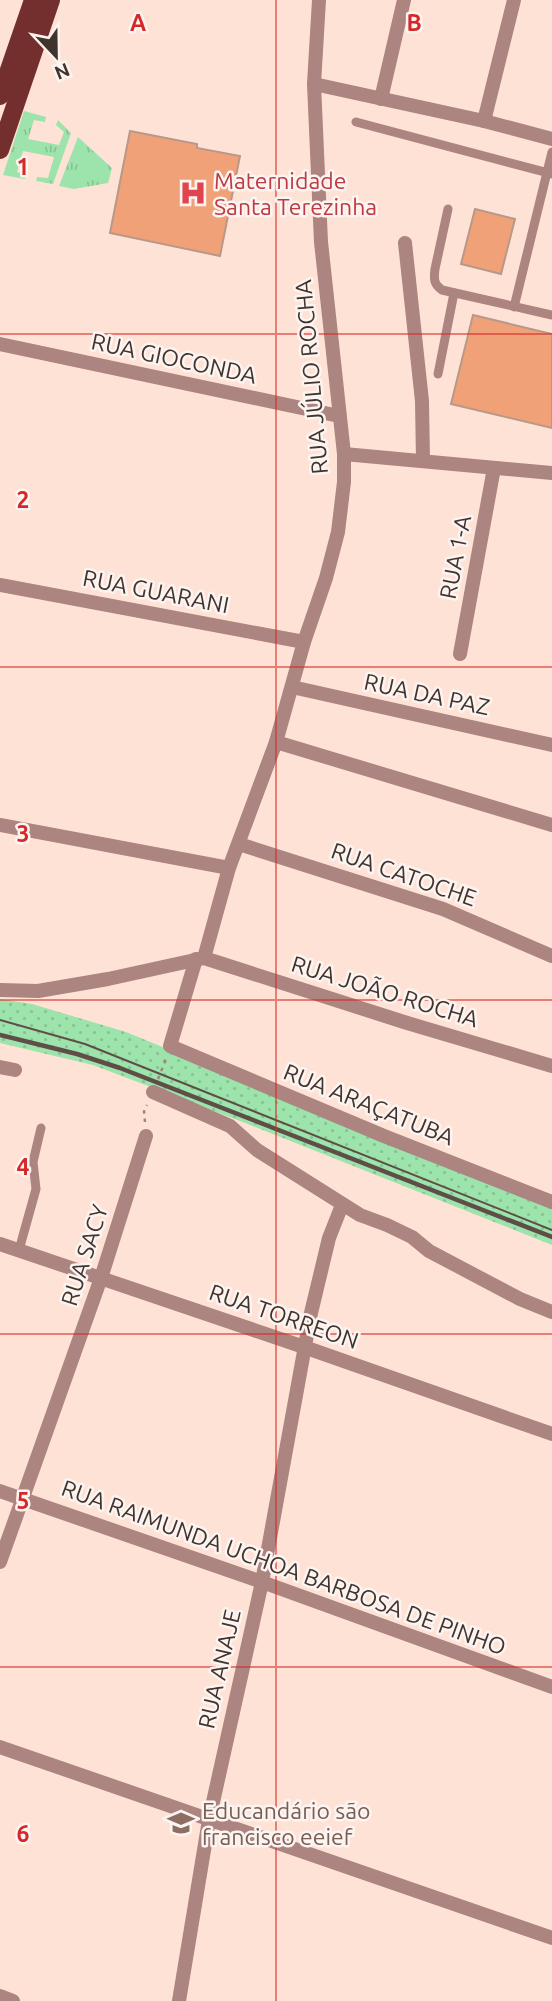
<svg xmlns="http://www.w3.org/2000/svg" width="552" height="2001" viewBox="0 0 552 2001" font-family="Ubuntu,sans-serif">
<defs>
<pattern id="grass-dots" width="8" height="8" patternUnits="userSpaceOnUse" patternTransform="scale(1.75)"><rect width="8" height="8" fill="#9ce3ac"/><path d="M2 2h.1M6 6h.1" fill="none" stroke="#88c394" stroke-width="1.8" stroke-linecap="round"/></pattern>
<pattern id="park-tufts" width="24" height="20" patternUnits="userSpaceOnUse" patternTransform="scale(1.75)"><rect width="24" height="20" fill="#9ce3ac"/><path d="M3 7l-1-3M5 7V3M7 7l1-3M15 17l-1-3M17 17v-4M19 17l1-3" fill="none" stroke="#88c394"/></pattern>
</defs>
<rect width="100%" height="100%" fill="#ffe2d6"/>
<polygon fill="url(#grass-dots)" points="0,999 32,1004 126,1032 552,1207 552,1245 240,1121 93,1065 0,1043"/>
<g fill="url(#park-tufts)">
<polygon points="24,111 46,117 45,122 34,120 28,139 59,145 64,132 56,125 58,120 71,133 53,184 36,181 37,177 48,178 54,157 23,151 17,172 27,175 25,179 3,175"/>
<polygon points="78,137 112,168 108,183 74,189 59,186"/>
</g>
<g fill="#f1a177" stroke="#b89989" stroke-width="2">
<polygon points="130,131 197,144 197,148 240,156 220,256 110,233"/>
<polygon points="475,209 515,219 501,274 461,264"/>
<polygon points="473,315 552,334 552,428 451,404"/>
</g>
<g fill="none" stroke-linecap="round" stroke-linejoin="round">
<g stroke="#9c877e" stroke-width="2.5" stroke-dasharray="3.5 5" stroke-linecap="butt">
<polyline points="158,1079 166,1059"/>
<polyline points="145,1122 144,1110 147,1105"/>
</g>
<g stroke="#ac8480" stroke-width="9">
<polyline points="356,122 552,174"/>
<path d="M 448,209 L 435,269 C 434,278 433,284 442,290 L 552,315"/>
<polyline points="514,307 552,152"/>
<polyline points="438,374 454,293"/>
<polyline points="19,1250 36,1189 33,1162 41,1128"/>
</g>
<g stroke="#ac8480" stroke-width="14">
<polyline points="314,84 484,121 552,139"/>
<polyline points="381,99 404,0"/>
<polyline points="484,121 514,0"/>
<polyline points="405,243 422,401 423,461"/>
<polyline points="0,344 339,416"/>
<polyline points="344,454 552,473"/>
<polyline points="0,585 304,642"/>
<polyline points="460,654 494,468"/>
<polyline points="292,687 552,745"/>
<polyline points="276,742 552,825"/>
<polyline points="0,825 229,868"/>
<polyline points="239,844 443,909 552,956"/>
<polyline points="204,958 229,868 276,742 304,642 326,578 338,532 344,482 344,454 321,242 314,84 319,0"/>
<polyline points="196,959 170,1046 384,1136 552,1202"/>
<polyline points="0,990 38,991 108,979 204,958 404,1022 552,1066"/>
<polyline points="0,1067 15,1070"/>
<polyline points="153,1092 230,1126 257,1150 360,1215 387,1225 412,1237 429,1251 520,1299 552,1312"/>
<polyline points="0,1244 304,1347 552,1434"/>
<polyline points="0,1491 262,1582 552,1687"/>
<polyline points="0,1562 101,1278 146,1136"/>
<polyline points="0,1747 552,1938"/>
<polyline points="0,1996 13,2001"/>
<polyline points="179,2001 209,1820 262,1582 311,1313 329,1238 342,1205"/>
</g>
<g stroke="#722f2d" stroke-width="18">
<polyline points="0,96 33,0"/>
<polyline points="0,150 51,0"/>
</g>
<polyline stroke="#5e4e47" stroke-width="2" points="0,1020 85,1044 552,1230"/>
<polyline stroke="#5e4e47" stroke-width="4.5" points="0,1035 77,1054 120,1068 552,1237"/>
</g>
<path fill="none" stroke="#d62828" stroke-width="2" stroke-opacity="0.55" d="M 276,0 L 276,2001M 0,334 L 552,334M 0,667 L 552,667M 0,1000 L 552,1000M 0,1334 L 552,1334M 0,1667 L 552,1667"/>
<defs>
<symbol id="hospital-bare" viewBox="-9 -9 18 18"><path d="M-5-5h3v3.5h4V-5h3V5h-3V1.5h-4V5h-3Z" fill="#e0444e" stroke="#fcf4f1" stroke-width="2.5" paint-order="stroke"/></symbol>
<symbol id="school-bare" viewBox="-9 -9 18 18"><path d="M0-5L7-2L0 1L-7-2ZM-4 1L0 2.5L4 1V4Q0 6-4 4Z" fill="#8d6e63" stroke="#fcf4f1" stroke-width="2.5" paint-order="stroke"/></symbol>
</defs>
<g fill-rule="evenodd">
<use href="#hospital-bare" x="174" y="174" width="38" height="38"/>
<use href="#school-bare" x="162" y="1804" width="38" height="38"/>
</g>
<g text-anchor="middle" dominant-baseline="central" stroke-width="5" stroke-linejoin="round" paint-order="stroke">
<g font-size="23" fill="#be3a42" stroke="#fcf4f1" text-anchor="start">
<text x="214" y="180">Maternidade<tspan x="214" dy="26">Santa Terezinha</tspan></text>
</g>
<g font-size="23" fill="#41332d" stroke="#fcf4f1">
<text transform="translate(174 358) rotate(12)">RUA GIOCONDA</text>
<text transform="translate(311 377) rotate(-95)">RUA JÚLIO ROCHA</text>
<text transform="translate(455 557) rotate(-79)">RUA 1-A</text>
<text transform="translate(156 591) rotate(11)">RUA GUARANI</text>
<text transform="translate(427 694) rotate(12)">RUA DA PAZ</text>
<text transform="translate(404 874) rotate(19)">RUA CATOCHE</text>
<text transform="translate(385 991) rotate(17)">RUA JOÃO ROCHA</text>
<text transform="translate(369 1104) rotate(22)">RUA ARAÇATUBA</text>
<text transform="translate(84 1255) rotate(-72)">RUA SACY</text>
<text transform="translate(284 1316) rotate(19)">RUA TORREON</text>
<text transform="translate(284 1567) rotate(20)">RUA RAIMUNDA UCHOA BARBOSA DE PINHO</text>
<text transform="translate(219 1669) rotate(-77)">RUA ANAJE</text>
</g>
<g font-size="23" fill="#785e54" stroke="#fcf4f1" text-anchor="start">
<text x="202" y="1810">Educandário são<tspan x="202" dy="26">francisco eeief</tspan></text>
</g>
</g>
<g font-size="23" text-anchor="middle" font-weight="bold" fill="#d62828" stroke="#fcf4f1" stroke-width="5" stroke-linejoin="round" paint-order="stroke">
<text x="138" y="31">A</text>
<text x="414" y="31">B</text>
<text x="23" y="175">1</text>
<text x="23" y="508">2</text>
<text x="23" y="842">3</text>
<text x="23" y="1175">4</text>
<text x="23" y="1509">5</text>
<text x="23" y="1842">6</text>
</g>
<g transform="translate(56 56) rotate(158)" stroke="#fcf4f1" stroke-width="5" paint-order="stroke">
<path d="M0-5L12 26L0 18L-12 26Z" fill="#41332d"/>
<text y="-10" font-size="19" font-weight="bold" text-anchor="middle" fill="#41332d">N</text>
</g>
</svg>
